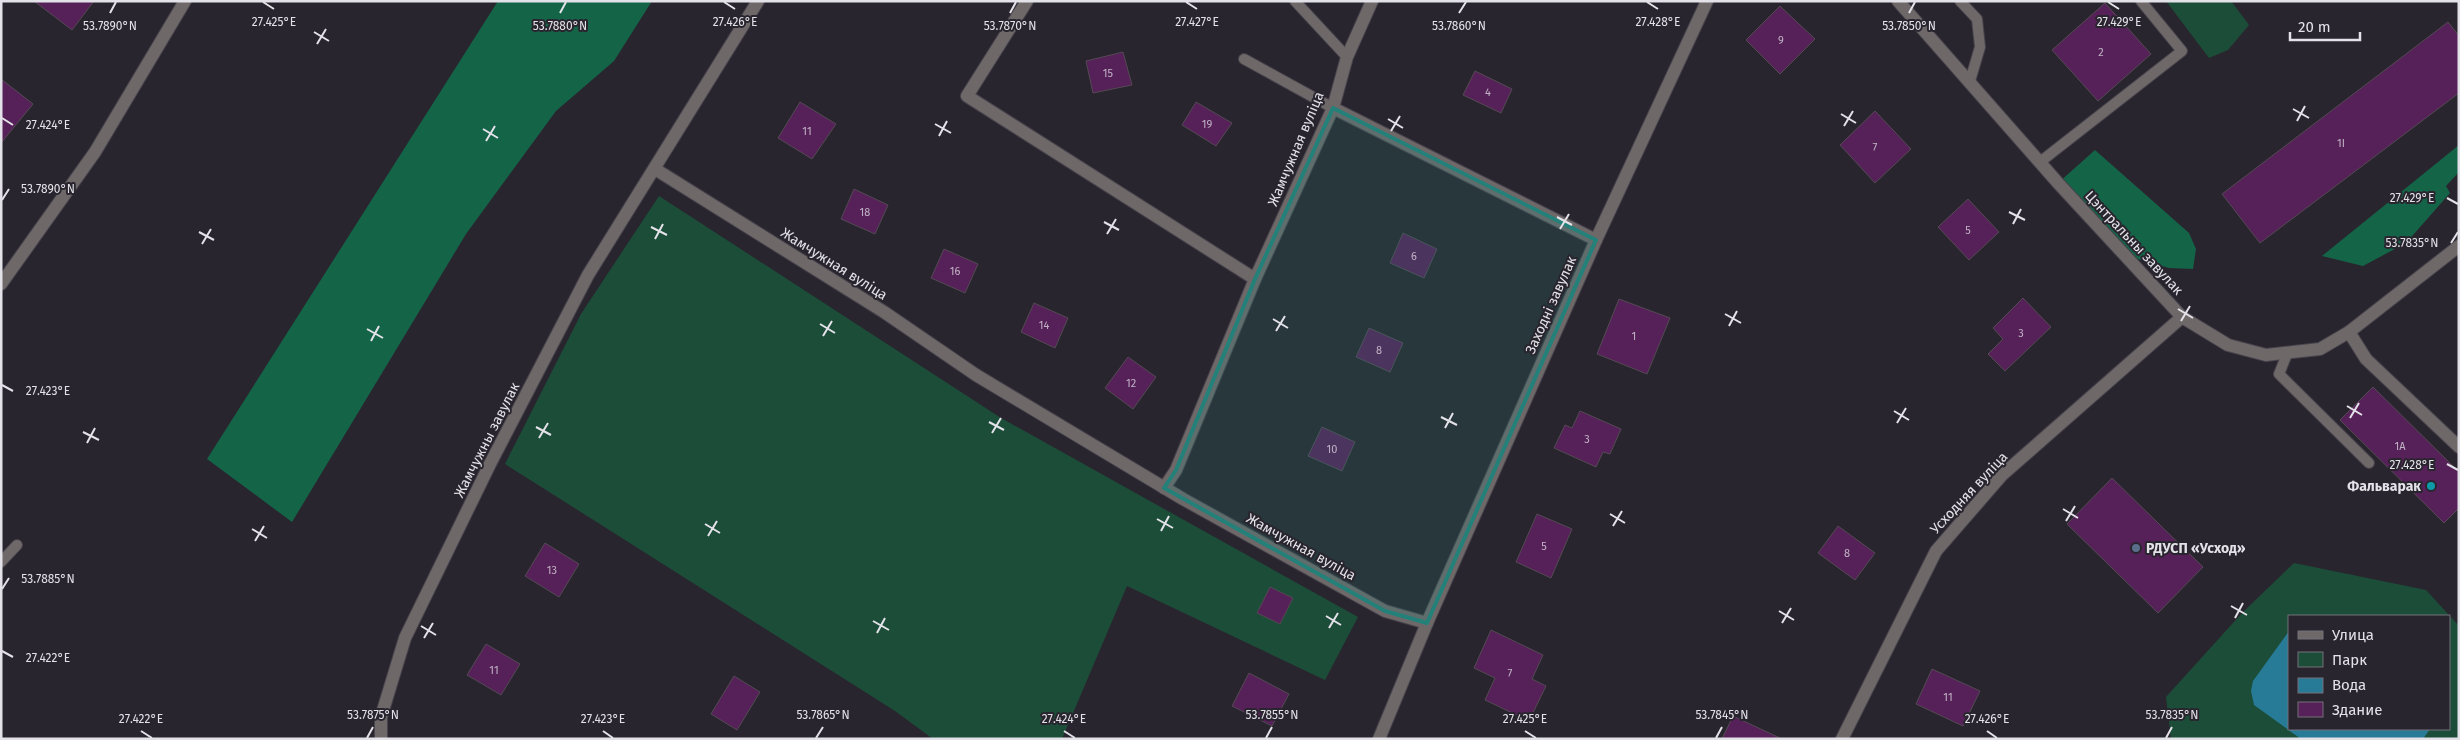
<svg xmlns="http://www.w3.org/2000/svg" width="2460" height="740" viewBox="0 0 2460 740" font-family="'Fira Sans',sans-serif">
<rect width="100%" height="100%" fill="#29252e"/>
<g fill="#1c4d39" fill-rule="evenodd">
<polygon points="2166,1 2231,1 2249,25 2228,50 2209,58"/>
<polygon points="659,196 1001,418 1358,617 1325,680 1127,586 1062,739 933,739 895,711 505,464 581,314"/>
<path d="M 2294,563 L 2426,590 L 2459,626 L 2459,739 L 2171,739 L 2166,697 L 2242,613 ZM 2289,616 L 2449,616 L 2449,729 L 2289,729 Z"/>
</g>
<g fill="#146448">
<polygon points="498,1 652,1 614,61 556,111 466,234 292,522 207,459"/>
<polygon points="2459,145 2459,172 2446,186 2450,193 2406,243 2363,266 2322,256"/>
<polygon points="2095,150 2189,233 2196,249 2193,269 2169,268 2124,255 2058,183"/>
</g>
<polygon fill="#287b97" points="2289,631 2289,729 2430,729 2423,739 2301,739 2254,705 2251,691 2253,681"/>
<g fill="#562158" stroke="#534a53">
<polygon points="34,1 94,1 72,30"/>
<polygon points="2105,3 2151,54 2098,101 2052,50"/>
<polygon points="1780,6 1815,39 1780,74 1746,40"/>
<polygon points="2448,22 2459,36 2459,93 2260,243 2222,194"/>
<polygon points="1123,52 1132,85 1093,93 1086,61"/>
<polygon points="1475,71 1512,89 1501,113 1463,95"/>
<polygon points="1,79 33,104 1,143"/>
<polygon points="800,102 836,124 812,159 778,138"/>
<polygon points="1196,102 1232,123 1216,146 1182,125"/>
<polygon points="1875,111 1911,149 1875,183 1840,145"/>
<polygon points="854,189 888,205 875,234 841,219"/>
<polygon points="1968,199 1999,232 1969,260 1938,227"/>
<polygon points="1403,233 1437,249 1424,278 1390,263"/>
<polygon points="944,249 978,264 965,293 931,278"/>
<polygon points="2023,298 2051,327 2005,371 1988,354 2003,339 1993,328"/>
<polygon points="1619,299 1670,318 1647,374 1597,354"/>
<polygon points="1034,303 1068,318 1055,348 1021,332"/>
<polygon points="1369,328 1403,343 1390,372 1356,357"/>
<polygon points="1128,357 1156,377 1133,409 1105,388"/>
<polygon points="2373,387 2459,472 2459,508 2444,523 2340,420"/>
<polygon points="1580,411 1621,429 1610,454 1603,452 1596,467 1554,448 1565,425 1572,428"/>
<polygon points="1322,427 1355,442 1342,471 1308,456"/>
<polygon points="2112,478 2203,567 2158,613 2067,524"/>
<polygon points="1537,514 1572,529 1551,578 1516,562"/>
<polygon points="1838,526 1875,553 1855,580 1818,553"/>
<polygon points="545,543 579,564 559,597 525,576"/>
<polygon points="1270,587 1293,598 1280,624 1257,613"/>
<polygon points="1491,630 1543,655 1532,679 1546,686 1529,721 1485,700 1495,678 1474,668"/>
<polygon points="486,644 520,664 501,695 467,675"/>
<polygon points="1932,669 1980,691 1963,726 1916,704"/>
<polygon points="1249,673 1289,694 1272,726 1232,706"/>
<polygon points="734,676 760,692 737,730 711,714"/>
<polygon points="1733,716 1782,739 1722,739"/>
</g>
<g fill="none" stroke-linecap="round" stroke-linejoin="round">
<defs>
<g id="service">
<polyline points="1295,1 1347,57"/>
<polyline points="1960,1 1977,19 1980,47 1970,81"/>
<polyline points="1244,59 1333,108"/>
<polyline points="2040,162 2182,51 2141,1"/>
<polyline points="2287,354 2279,374 2369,463"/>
<polyline points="1,562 17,545"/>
</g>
<g id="minor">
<polyline points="1027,1 967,96 1255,279"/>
<polyline points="1333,108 1596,240"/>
<polyline points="655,169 884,312 976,375 1183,499 1385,611 1427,623"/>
<polyline points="1,284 95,152 185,1"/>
<polyline points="1164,488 1176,470 1255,279 1333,108 1347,57 1372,1"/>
<polyline points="381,739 381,717 405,638 490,464 588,275 758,1"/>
<polyline points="1379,739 1427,623 1596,240 1707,1"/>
<polyline points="1842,739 1936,551 2002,475 2182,317"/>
</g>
<g id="tertiary">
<polyline points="1898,1 2058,183 2182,317 2228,345 2266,355 2320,349 2349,332 2459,246"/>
<polyline points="2349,332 2366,359 2459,447"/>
</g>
</defs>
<use href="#service" stroke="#47434c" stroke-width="12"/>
<use href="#minor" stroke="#47434c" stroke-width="14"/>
<use href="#tertiary" stroke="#47434c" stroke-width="14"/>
<use href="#service" stroke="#6e6869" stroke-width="10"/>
<use href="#minor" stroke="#6e6869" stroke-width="12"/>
<use href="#tertiary" stroke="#6e6869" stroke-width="12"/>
</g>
<path fill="#24817a" fill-opacity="0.2" stroke="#24817a" stroke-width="4" stroke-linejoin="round" d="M 1333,108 L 1596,240 L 1427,623 L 1385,611 L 1164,488 L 1176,470 L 1255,279 Z"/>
<path fill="none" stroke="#e4e2e9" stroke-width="2" d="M 263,2 L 274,9M 724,2 L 735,9M 1186,2 L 1197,9M 1647,2 L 1658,9M 2108,2 L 2119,9M 110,13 L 116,2M 560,13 L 566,2M 1010,13 L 1016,2M 1459,13 L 1466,2M 1909,13 L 1915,2M 314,32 L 329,41M 317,44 L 326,29M 2293,109 L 2309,118M 1841,114 L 1856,123M 2,118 L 13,125M 1388,119 L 1403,128M 2297,121 L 2305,106M 935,124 L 951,133M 1844,126 L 1853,111M 483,129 L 498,138M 1391,131 L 1400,116M 939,136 L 947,121M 486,141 L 495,126M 2447,198 L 2458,204M 2,200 L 9,189M 2009,212 L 2025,220M 1557,217 L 1572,225M 1104,222 L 1119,230M 2013,224 L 2021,209M 651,227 L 667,235M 1560,229 L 1569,214M 199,232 L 214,240M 1107,234 L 1116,219M 655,239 L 663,224M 2451,243 L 2458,232M 202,244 L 211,229M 2178,309 L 2193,318M 1725,314 L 1741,323M 1273,319 L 1288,328M 2181,321 L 2190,306M 820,324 L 835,333M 1729,326 L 1737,311M 367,329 L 383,338M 1276,331 L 1285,316M 823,336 L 832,321M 371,341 L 379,326M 2,385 L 13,391M 2347,406 L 2362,415M 1894,411 L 1909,420M 1441,417 L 1457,425M 2350,418 L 2359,403M 989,422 L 1004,430M 1897,423 L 1906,408M 536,427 L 551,435M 1445,428 L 1453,413M 83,432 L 99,440M 992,433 L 1001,418M 539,438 L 548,423M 87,443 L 95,428M 2447,464 L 2458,470M 2063,509 L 2078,518M 1610,514 L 1625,523M 1157,519 L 1173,528M 2066,521 L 2075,506M 705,524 L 720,533M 1613,526 L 1622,511M 252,529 L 267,538M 1161,531 L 1169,516M 708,536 L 717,521M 255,541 L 264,526M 2,589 L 9,578M 2231,606 L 2247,615M 1779,611 L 1794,620M 1326,616 L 1341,625M 2235,618 L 2243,603M 873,621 L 889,630M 1782,623 L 1791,608M 421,626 L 436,635M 1329,628 L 1338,613M 877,633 L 885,618M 424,638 L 433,623M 2,651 L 13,657M 141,731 L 152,738M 603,731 L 613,738M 1064,731 L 1075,738M 1525,731 L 1536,738M 1987,731 L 1997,738M 367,738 L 373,727M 816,738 L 823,727M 1266,738 L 1272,727M 1716,738 L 1722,727M 2166,738 L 2172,727"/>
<circle fill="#0f9aa8" stroke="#29252e" stroke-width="2" cx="2431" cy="486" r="5"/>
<circle fill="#5c6f8a" stroke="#29252e" stroke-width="2" cx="2136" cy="548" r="5"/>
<g text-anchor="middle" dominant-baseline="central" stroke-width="4" stroke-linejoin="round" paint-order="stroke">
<g font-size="11" fill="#c0b2c5">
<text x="1781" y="40">9</text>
<text x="2101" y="52">2</text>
<text x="1108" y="73">15</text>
<text x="1488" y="92">4</text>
<text x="1207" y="124">19</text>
<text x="807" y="131">11</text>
<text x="2341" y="143">1І</text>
<text x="1875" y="147">7</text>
<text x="865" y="212">18</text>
<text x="1968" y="230">5</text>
<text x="1414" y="256">6</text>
<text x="955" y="271">16</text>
<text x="1044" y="325">14</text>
<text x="2021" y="333">3</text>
<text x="1634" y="336">1</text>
<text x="1379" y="350">8</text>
<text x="1131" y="383">12</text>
<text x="1587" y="439">3</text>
<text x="2400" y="446">1А</text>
<text x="1332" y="449">10</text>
<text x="1544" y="546">5</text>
<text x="1847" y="553">8</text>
<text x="552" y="570">13</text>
<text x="494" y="670">11</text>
<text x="1510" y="673">7</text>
<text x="1948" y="697">11</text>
</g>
<g font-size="14" fill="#e4e2e9" stroke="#29252e">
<text transform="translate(1296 149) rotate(-67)">Жамчужная вуліца</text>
<text transform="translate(2134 243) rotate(47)">Цэнтральны завулак</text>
<text transform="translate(834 264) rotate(32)">Жамчужная вуліца</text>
<text transform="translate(1551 305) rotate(-66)">Заходні завулак</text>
<text transform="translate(487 440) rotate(-63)">Жамчужны завулак</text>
<text transform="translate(1969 493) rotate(-47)">Усходняя вуліца</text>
<text transform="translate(1301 547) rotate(29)">Жамчужная вуліца</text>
</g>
<g font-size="14" font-weight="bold" fill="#e4e2e9" stroke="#29252e" text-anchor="end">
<text x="2421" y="486">Фальварак</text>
<text x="2146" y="548" text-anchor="start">РДУСП «Усход»</text>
</g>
</g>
<g font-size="12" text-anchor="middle" fill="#e4e2e9" stroke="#29252e" stroke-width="4" stroke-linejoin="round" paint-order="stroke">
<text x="274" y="26">27.425°E</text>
<text x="735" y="26">27.426°E</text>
<text x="1197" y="26">27.427°E</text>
<text x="1658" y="26">27.428°E</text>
<text x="2119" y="26">27.429°E</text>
<text x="110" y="30">53.7890°N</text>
<text x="560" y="30">53.7880°N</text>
<text x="1010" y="30">53.7870°N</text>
<text x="1459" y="30">53.7860°N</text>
<text x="1909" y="30">53.7850°N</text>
<text x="48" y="129">27.424°E</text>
<text x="48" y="193">53.7890°N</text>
<text x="2412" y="202">27.429°E</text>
<text x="2412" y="247">53.7835°N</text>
<text x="48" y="395">27.423°E</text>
<text x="2412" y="469">27.428°E</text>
<text x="48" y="583">53.7885°N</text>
<text x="48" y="662">27.422°E</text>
<text x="373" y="719">53.7875°N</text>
<text x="823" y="719">53.7865°N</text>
<text x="1272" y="719">53.7855°N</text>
<text x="1722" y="719">53.7845°N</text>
<text x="2172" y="719">53.7835°N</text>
<text x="141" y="723">27.422°E</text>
<text x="603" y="723">27.423°E</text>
<text x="1064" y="723">27.424°E</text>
<text x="1525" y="723">27.425°E</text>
<text x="1987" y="723">27.426°E</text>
</g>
<rect width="2460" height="740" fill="none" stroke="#e4e2e9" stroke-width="5"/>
<rect x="2288" y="615" width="162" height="115" fill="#29252e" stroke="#747179"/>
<rect x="2298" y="631" width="25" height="8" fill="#6e6869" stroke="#747179"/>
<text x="2332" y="640" font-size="15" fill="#e4e2e9">Улица</text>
<rect x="2298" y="652" width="25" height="15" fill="#1c4d39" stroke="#747179"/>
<text x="2332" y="665" font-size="15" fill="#e4e2e9">Парк</text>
<rect x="2298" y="678" width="25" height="15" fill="#287b97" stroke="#747179"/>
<text x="2332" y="690" font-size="15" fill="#e4e2e9">Вода</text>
<rect x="2298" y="702" width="25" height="15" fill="#562158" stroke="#747179"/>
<text x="2332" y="715" font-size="15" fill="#e4e2e9">Здание</text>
<path d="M2290 32v8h70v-8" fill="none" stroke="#e4e2e9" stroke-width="2.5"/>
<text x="2298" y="32" font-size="15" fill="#e4e2e9" stroke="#29252e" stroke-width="4" paint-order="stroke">20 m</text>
</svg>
